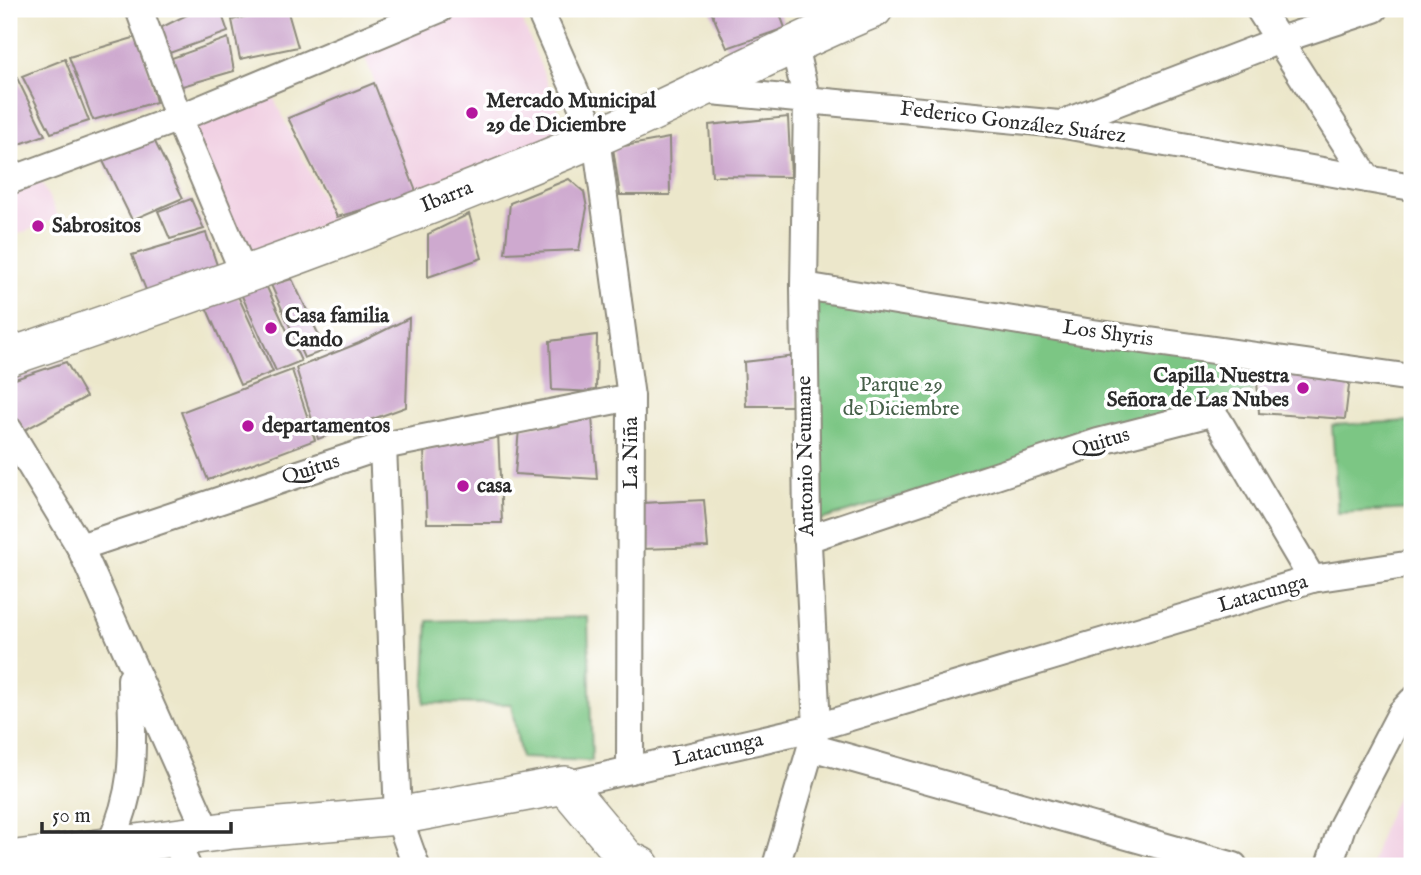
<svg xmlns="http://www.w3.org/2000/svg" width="1421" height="875" viewBox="0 0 1421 875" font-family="'IM FELL English',serif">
<rect width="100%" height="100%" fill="#fff"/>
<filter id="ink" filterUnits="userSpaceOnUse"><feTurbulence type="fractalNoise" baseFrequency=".0143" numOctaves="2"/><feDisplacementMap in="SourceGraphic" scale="14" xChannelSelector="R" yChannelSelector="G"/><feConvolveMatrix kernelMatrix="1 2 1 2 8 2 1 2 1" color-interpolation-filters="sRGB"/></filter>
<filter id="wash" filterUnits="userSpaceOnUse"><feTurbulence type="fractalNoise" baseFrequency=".00686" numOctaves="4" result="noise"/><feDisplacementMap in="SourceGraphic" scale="28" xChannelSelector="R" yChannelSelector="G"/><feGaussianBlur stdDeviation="1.57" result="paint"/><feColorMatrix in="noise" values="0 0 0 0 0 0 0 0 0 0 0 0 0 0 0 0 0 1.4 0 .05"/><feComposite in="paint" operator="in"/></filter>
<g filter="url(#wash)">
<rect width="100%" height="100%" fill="#ece7cb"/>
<g fill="#f1d0e3">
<polygon points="474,9 518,9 571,143 417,194 363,52"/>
<polygon points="266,82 333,221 247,254 182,127"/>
<polygon points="38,175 59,218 9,238 9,186"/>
<polygon points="1412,762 1412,866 1371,866 1383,827"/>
</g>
<g fill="#7cc684" stroke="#547858" stroke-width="2">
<polygon points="804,286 1250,354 1253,391 807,524"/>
<polygon points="1412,421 1412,509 1338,513 1332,425"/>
<polygon points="588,617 592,761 521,758 511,704 424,703 428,621"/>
</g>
<g id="blocks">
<g fill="#cea9cf">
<polygon points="199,9 220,9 228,32 164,55 158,29"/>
<polygon points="275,9 287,9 298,47 240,59 232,20"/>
<polygon points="710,9 778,9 785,28 727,48"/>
<polygon points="140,36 156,102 93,120 69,57"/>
<polygon points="228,38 234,71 179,87 169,59"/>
<polygon points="65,59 89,121 51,133 22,76"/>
<polygon points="17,78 45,135 9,148 9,82"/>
<polygon points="374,83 417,194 337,217 288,118"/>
<polygon points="788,117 791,177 712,176 709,125"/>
<polygon points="153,138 183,198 132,220 101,157"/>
<polygon points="669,138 670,195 620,195 613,148"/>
<polygon points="569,179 584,192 587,208 579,250 505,253 510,203"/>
<polygon points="191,199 204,229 170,239 158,211"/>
<polygon points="469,214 482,258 428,277 428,234"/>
<polygon points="206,233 218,268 148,295 132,255"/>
<polygon points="292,279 326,350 304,358 271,285"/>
<polygon points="264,281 301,361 276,371 241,294"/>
<polygon points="238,296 273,372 240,385 206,307"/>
<polygon points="409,318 406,407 318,439 296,368 359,343"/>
<polygon points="597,335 596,392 552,390 550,341"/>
<polygon points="796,356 797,406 746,406 744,362"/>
<polygon points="66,362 86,397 23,431 9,407 9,381"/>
<polygon points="1256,363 1350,377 1345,419 1259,413"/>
<polygon points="292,370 315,440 208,480 181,412"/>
<polygon points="592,417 597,479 515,474 519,429"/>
<polygon points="498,432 502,523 427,523 424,449"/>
<polygon points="704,500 708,547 641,549 642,503"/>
</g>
</g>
</g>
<g filter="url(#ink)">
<use href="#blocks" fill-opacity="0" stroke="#8c897b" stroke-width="2"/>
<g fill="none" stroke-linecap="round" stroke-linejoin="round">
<defs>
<g id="street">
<polyline points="139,9 182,127 245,276"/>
<polyline points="539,9 596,138 631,397 630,770"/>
<polyline points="1259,9 1368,179"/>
<polyline points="701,90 1059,124 1412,187"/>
<polyline points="1061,124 1280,40 1374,9"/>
<polyline points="9,181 179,118 440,9"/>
<polyline points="804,286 1093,333 1412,378"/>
<polyline points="9,430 80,547 208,834"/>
<polyline points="383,446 398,816 416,866"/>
<polyline points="807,539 1098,442 1211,413 1218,420 1312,579"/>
<polyline points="80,547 383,446 631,397"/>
<polyline points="811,747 1234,866"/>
<polyline points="565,785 817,727 1312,579 1412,564"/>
<polyline points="174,838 187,866"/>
<path d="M 110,845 C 138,782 132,746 131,679"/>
<polyline points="776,866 817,727 807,524 804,286 807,101 793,42"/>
<polyline points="1329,866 1342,826 1401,713 1412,701"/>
</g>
<g id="secondary">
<path d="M 9,357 C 206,290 403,220 595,138 C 689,98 779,48 874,9"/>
<polyline points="9,860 233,830 398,816 565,785 627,859 641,866"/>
</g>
</defs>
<use href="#street" stroke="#8c897b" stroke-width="30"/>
<use href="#secondary" stroke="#8c897b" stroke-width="40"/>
<use href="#street" stroke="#fff" stroke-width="26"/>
<use href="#secondary" stroke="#fff" stroke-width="37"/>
</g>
</g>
<g fill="#b5179e" stroke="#fff" stroke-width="2.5">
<circle cx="472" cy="113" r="7"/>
<circle cx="38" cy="226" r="7"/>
<circle cx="271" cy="328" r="7"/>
<circle cx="1303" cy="388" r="7"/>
<circle cx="248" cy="426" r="7"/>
<circle cx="463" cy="486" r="7"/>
</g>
<g text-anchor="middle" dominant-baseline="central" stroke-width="7" stroke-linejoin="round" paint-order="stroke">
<g font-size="21" font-weight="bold" fill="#2b2b2b" stroke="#fff" text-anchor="start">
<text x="486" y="101">Mercado Municipal<tspan x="486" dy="24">29 de Diciembre</tspan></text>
<text x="52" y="226">Sabrositos</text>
<text x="285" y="316">Casa familia<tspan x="285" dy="24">Cando</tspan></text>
<text x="1289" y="376" text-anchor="end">Capilla Nuestra<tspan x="1289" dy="24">Señora de Las Nubes</tspan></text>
<text x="262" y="426">departamentos</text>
<text x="477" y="486">casa</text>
</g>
<g font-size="21" fill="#2b2b2b" stroke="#fff">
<text transform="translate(1013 123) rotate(7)">Federico González Suárez</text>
<text transform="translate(447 197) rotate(-22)">Ibarra</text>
<text transform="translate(1108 334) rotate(8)">Los Shyris</text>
<text transform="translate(1101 443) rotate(-17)">Quitus</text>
<text transform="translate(631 453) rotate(-90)">La Niña</text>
<text transform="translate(806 456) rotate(-91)">Antonio Neumane</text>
<text transform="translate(311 470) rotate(-18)">Quitus</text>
<text transform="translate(1263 594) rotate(-16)">Latacunga</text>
<text transform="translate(718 750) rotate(-13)">Latacunga</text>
</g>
<g font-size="21" fill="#47614a" stroke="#fff">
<text x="901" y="385">Parque 29<tspan x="901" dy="24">de Diciembre</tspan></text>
</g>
</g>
<rect width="1421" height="875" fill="none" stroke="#fff" stroke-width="35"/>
<path d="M42 822v10h189v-10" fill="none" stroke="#2b2b2b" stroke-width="3.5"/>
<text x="52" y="822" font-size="21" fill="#2b2b2b" stroke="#ffffff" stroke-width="5" paint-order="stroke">50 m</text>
</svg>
